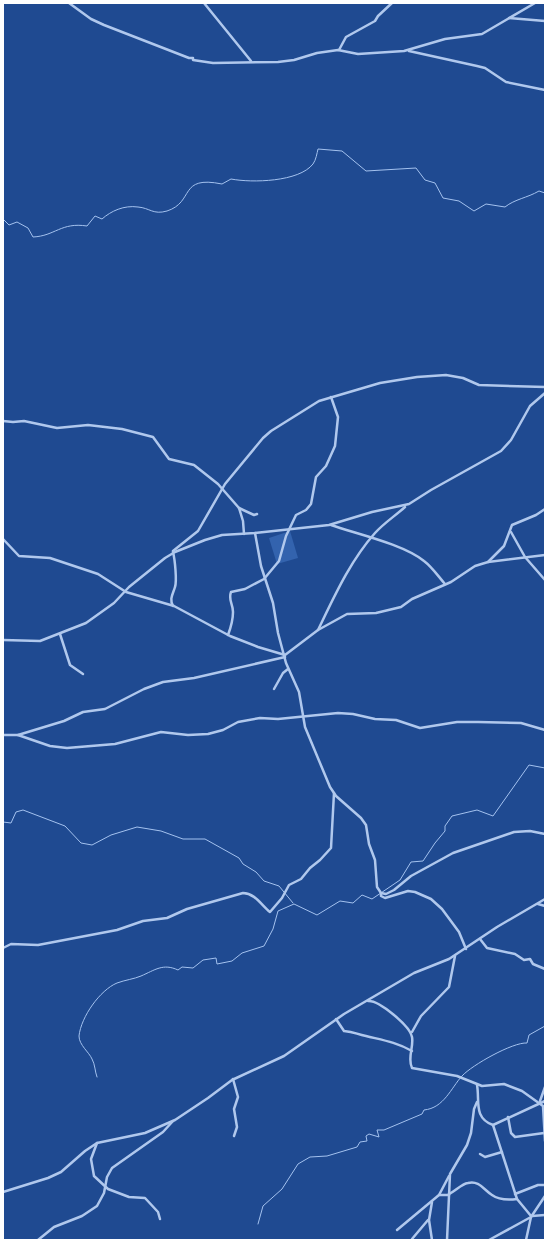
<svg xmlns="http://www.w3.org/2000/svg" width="548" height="1243" viewBox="0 0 548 1243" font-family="Poppins,sans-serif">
<rect width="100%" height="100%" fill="#1f4a91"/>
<polygon fill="#3363ae" points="290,531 298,558 277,564 269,538"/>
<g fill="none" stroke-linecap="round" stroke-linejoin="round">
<g stroke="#a4c2ef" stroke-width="1">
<path d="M 3,219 L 9,225 L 17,222 L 28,228 L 33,237 C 55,236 61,222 87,226 L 95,216 L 102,219 C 111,211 124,205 138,207 C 150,208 153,215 167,211 C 195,202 178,175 222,184 L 231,179 C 252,183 299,182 313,164 C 316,160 317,153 318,149 L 342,151 L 366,171 L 416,168 L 425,180 L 435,183 L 443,198 L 459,201 L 474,211 L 486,204 L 505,207 C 515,199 527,198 539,191 L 545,193"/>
<polyline points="3,822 11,823 16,812 23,810 65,826 81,843 92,845 111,835 137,827 161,831 183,839 205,839 239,858 243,864 256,872 264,881 279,886 293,903"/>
<path d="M 97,1077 C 95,1072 95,1064 92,1059 C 89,1052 79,1045 79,1036 C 81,1017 100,990 117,983 C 125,980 134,979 141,976 C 155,970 163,963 178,970 L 182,967 L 193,968 L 203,960 L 216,958 L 217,964 L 232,961 L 242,953 L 264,946 L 273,929 L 278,911 L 294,904 L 317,915 L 340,901 L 353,903 L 362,895 L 372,899 L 400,880 L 411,862 L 423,861 L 435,843 L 445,831 L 445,826 L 452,816 L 477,810 L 493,816 L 529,765 L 545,768"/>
<path d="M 258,1224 L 263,1206 L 282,1189 L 298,1164 L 310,1157 L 327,1156 L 357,1147 L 360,1142 L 367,1141 L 366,1136 L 369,1134 L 379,1137 L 377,1130 L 384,1130 L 422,1114 L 424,1110 C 444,1108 451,1088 462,1076 C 472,1065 513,1042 527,1043 L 529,1035 L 545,1026"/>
</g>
<g stroke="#b0c8ed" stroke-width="2.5">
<polyline points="69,3 91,19 104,25 189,58 193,58 193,60 213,63 278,62 294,60 317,53 338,50 358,54 404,51 445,39 482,34 535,3"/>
<polyline points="204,3 251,61"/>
<polyline points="509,18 545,21"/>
<polyline points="339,50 346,37 375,21 378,16 392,3"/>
<polyline points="409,51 477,66 485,68 506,82 545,90"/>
<polyline points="3,421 13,422 24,421 57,428 88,425 122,429 153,437 169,459 194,465 218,484 239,508 243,521 244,534"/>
<polyline points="239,508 254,515 257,514"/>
<path d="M 331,525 C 357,534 403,544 424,561 C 432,567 438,576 445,584"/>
<polyline points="511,532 525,557 545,580"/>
<polyline points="255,533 261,566 273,603 278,633 286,663 299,692 305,727 330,787 336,796 361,818 366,825 369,844 375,860 377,887 381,893 386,894 394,890 411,876 453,853 514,832 530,831 545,834"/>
<polyline points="3,539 19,556 50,558 98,574 126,592 174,606 230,636 258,647 285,655 318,630 347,614 376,613 401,607 412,599 451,582 475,566 488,562 504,546 512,525 536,515 545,509"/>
<polyline points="173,551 198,531 225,484 263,438 271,431 319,401 380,383 417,377 446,375 463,378 479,385 545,387"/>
<polyline points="488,562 545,555"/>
<path d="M 173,606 C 169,599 173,594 175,587 C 177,581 175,560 173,552"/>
<path d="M 318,630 C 334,597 350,561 375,533 C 384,523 395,516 405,507"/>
<polyline points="60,634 70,665 83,674"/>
<path d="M 228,635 C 231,627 233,621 233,612 C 233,604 228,600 231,592 L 245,589 L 264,579 L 279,561 L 286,536 L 296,515 L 306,510 L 311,504 L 316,477 L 326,466 L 335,446 L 338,417 L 331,397"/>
<polyline points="3,640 40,641 86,623 114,603 129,587 165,558 175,552 205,540 222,535 255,533 329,525 372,512 409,504 431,490 501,451 511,440 530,406 545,393"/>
<polyline points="274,689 283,673 288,669"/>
<polyline points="3,735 18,735 64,721 83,712 105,709 144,689 163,682 194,678 285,657"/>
<polyline points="18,735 50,746 67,748 115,744 161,732 188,735 208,734 223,730 238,722 260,718 278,719 338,713 353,714 375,719 396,720 420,728 457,722 478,722 521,723 545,730"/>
<polyline points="381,893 381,896 385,898 408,891 415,892 431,899 442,909 459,932 466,949"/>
<polyline points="538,904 545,906"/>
<polyline points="480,939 487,948 515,954 524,960 530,959 533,964 545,969"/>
<path d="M 3,948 L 11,944 L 38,945 L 117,930 L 143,921 L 167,918 L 187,909 L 243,893 C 255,893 262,906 270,912 L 282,898 L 289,885 L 301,879 L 310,868 L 320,860 L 331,848 L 334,793"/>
<path d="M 368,1001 C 379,1000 410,1026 412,1037 C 414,1047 407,1058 412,1068 L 457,1076 L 482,1086 L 504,1084 L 522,1091 L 543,1106 L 545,1141"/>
<path d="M 336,1019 L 344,1031 C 355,1032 356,1034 366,1036 C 382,1040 396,1042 412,1051"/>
<polyline points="412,1032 421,1016 449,987 455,956"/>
<polyline points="233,1079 238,1097 234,1109 237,1127 234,1136"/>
<path d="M 477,1085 C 480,1100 473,1118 493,1125"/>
<polyline points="540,1101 545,1087"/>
<polyline points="508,1117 511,1133 515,1137 544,1133"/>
<polyline points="97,1143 91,1159 94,1176 108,1189 129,1197 145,1198 158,1212 160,1219"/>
<polyline points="480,1154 485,1157 502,1152"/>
<polyline points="3,1192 48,1178 61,1172 85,1151 97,1143 145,1133 175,1120 208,1098 232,1080 284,1056 344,1014 414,973 449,959 497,927 545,899"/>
<path d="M 449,1194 C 456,1191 461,1184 468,1183 C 479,1180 484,1190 492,1195 C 499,1200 509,1200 517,1199"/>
<polyline points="515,1194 538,1185 545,1185"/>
<polyline points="439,1195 449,1176"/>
<polyline points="432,1202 429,1220 432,1240"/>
<polyline points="531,1216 517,1199 493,1125 545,1101"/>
<polyline points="532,1216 545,1215"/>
<polyline points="397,1230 439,1195 449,1195"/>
<polyline points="412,1239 428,1220"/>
<polyline points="38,1240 54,1227 82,1216 97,1206 104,1193 107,1177 112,1168 163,1132 173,1121"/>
<polyline points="447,1240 450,1174 467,1145 471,1133 474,1109 477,1102"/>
<polyline points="489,1240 531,1217 545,1196"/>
<polyline points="526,1240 531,1217"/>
</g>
</g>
<rect width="548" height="1243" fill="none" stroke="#ffffff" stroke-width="8"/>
</svg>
